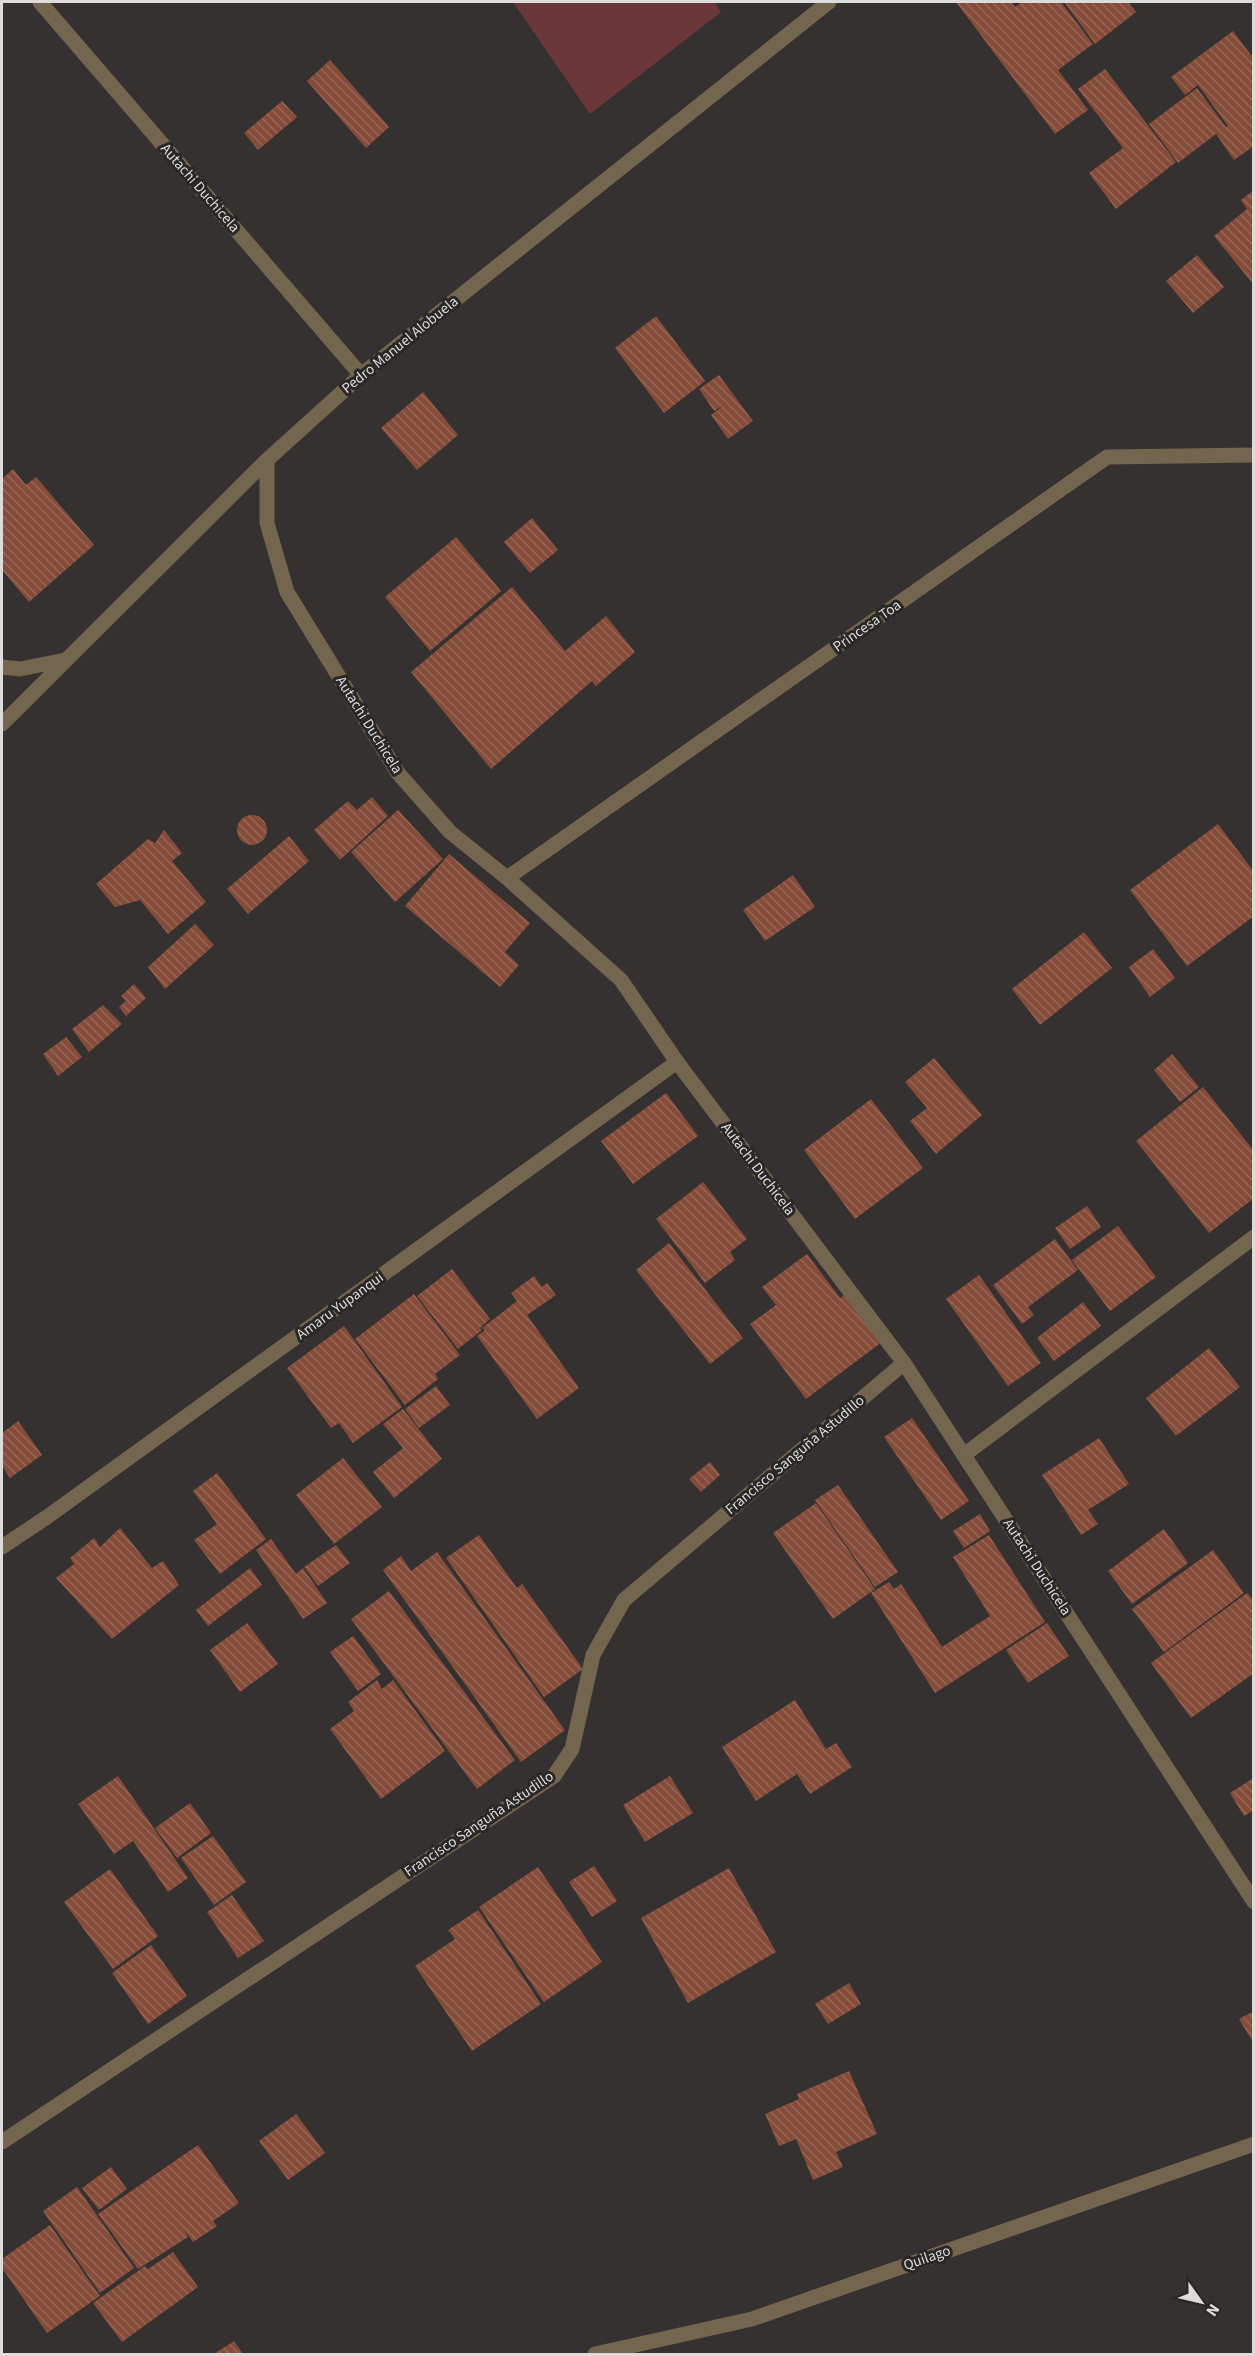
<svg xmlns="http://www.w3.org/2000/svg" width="1255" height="2356" viewBox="0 0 1255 2356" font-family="'Source Sans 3',sans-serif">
<defs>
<pattern id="building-back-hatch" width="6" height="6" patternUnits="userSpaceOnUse" patternTransform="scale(1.5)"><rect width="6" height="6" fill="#864c3a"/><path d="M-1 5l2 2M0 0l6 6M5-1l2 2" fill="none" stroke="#976556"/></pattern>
</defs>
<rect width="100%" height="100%" fill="#343130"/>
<polygon fill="#6c373a" points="513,2 715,2 721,12 590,114"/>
<g fill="url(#building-back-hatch)">
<polygon points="956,2 1011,2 1015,7 1022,2 1061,2 1093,44 1058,70 1088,110 1055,134"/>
<polygon points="1064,2 1128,2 1136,12 1095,44"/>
<polygon points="1233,31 1254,59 1254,146 1234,160 1216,134 1178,163 1149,124 1197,88 1226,127 1228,126 1198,85 1185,95 1171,77"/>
<polygon points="330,60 389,127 366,148 307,81"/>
<polygon points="1105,69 1176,162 1116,209 1089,173 1123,148 1078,89"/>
<polygon points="282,101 297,117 258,150 244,133"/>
<polygon points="1254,190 1254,285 1214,236 1247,209 1241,200"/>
<polygon points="1197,255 1224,287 1193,313 1166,281"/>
<polygon points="656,316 705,381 664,413 615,348"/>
<polygon points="719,375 753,421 728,439 711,415 725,404 714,411 699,389"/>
<polygon points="423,392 458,435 417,470 381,428"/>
<polygon points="13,469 26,485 36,477 94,545 29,602 2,570 2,479"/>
<polygon points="532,518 558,550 530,573 504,542"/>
<polygon points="456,537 501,591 430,651 385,597"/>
<polygon points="512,587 565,651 606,616 635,652 596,686 592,681 491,769 411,672"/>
<polygon points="372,797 388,816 340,860 314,830 348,801 357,810"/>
<polygon points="398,810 443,859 395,902 351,852"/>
<circle cx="252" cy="830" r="15"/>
<polygon points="1218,824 1254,872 1254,916 1187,966 1130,890"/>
<polygon points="164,830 182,853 172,861 206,902 168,934 140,900 115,907 96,884 148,839 155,843"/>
<polygon points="289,836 309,861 248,914 227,889"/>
<polygon points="449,854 530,923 505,952 519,965 500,987 405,906"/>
<polygon points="793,875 815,907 765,941 743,910"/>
<polygon points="195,924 214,945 165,989 148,967"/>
<polygon points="1084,932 1112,968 1040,1025 1012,989"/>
<polygon points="1153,949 1175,978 1150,997 1129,967"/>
<polygon points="134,984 146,998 126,1016 119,1007 126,1001 121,996"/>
<polygon points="103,1005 122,1024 89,1052 72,1029"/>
<polygon points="66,1037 82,1057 58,1076 43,1054"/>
<polygon points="1172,1054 1199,1087 1180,1102 1154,1070"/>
<polygon points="934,1058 982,1115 936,1154 910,1121 927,1108 905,1082"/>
<polygon points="1203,1087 1254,1151 1254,1198 1209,1233 1136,1141"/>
<polygon points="666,1093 698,1136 633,1184 601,1141"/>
<polygon points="871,1099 923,1168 855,1219 804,1150"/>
<polygon points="703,1182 747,1239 730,1252 735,1260 705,1283 656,1219"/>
<polygon points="1087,1206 1101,1227 1070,1249 1055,1228"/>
<polygon points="1118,1226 1156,1277 1110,1311 1072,1260"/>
<polygon points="1055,1239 1078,1270 1028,1307 1034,1315 1022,1324 993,1285"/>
<polygon points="669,1243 743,1338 710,1364 636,1270"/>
<polygon points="807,1254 840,1298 846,1294 882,1342 806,1399 750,1324 776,1305 762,1287"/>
<polygon points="452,1269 490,1319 480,1328 482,1330 458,1349 417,1296"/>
<polygon points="979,1275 1041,1363 1008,1386 946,1299"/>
<polygon points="534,1276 542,1287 547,1283 556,1295 527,1315 579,1388 537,1419 477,1336 485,1330 482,1328 517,1301 511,1293"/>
<polygon points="414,1294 460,1355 435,1374 438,1379 405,1405 355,1339"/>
<polygon points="1083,1302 1101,1326 1054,1361 1037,1338"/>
<polygon points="344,1326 402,1407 353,1443 339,1423 331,1428 287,1368"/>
<polygon points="1209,1348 1240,1387 1176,1436 1146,1398"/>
<polygon points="436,1386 450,1405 419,1428 405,1409"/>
<polygon points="403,1409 442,1459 394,1498 373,1472 403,1448 383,1424"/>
<polygon points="912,1418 969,1501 941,1520 884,1437"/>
<polygon points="18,1421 42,1455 10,1478 2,1466 2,1433"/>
<polygon points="1099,1438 1129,1484 1088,1510 1098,1524 1081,1535 1042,1475"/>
<polygon points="343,1458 382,1507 334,1544 296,1495"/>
<polygon points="710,1462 720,1475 701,1492 689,1479"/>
<polygon points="217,1473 266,1539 220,1574 194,1540 217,1524 193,1491"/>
<polygon points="838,1485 898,1572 875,1587 815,1500"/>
<polygon points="816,1503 875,1589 833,1619 773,1533"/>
<polygon points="980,1514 990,1531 964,1548 953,1531"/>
<polygon points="120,1528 152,1568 163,1561 179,1585 112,1639 56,1578 74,1564 70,1558 94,1538 100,1547"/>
<polygon points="1164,1529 1188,1563 1132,1604 1108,1571"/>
<polygon points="479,1535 517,1588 522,1584 583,1669 544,1697 446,1558"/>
<polygon points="989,1535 1045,1622 935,1693 871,1593 889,1582 894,1589 901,1584 942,1647 990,1616 953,1557"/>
<polygon points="271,1539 296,1574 303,1568 327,1603 303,1619 256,1550"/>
<polygon points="336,1545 350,1563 318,1586 304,1567"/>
<polygon points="1213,1550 1244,1593 1164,1652 1132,1609"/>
<polygon points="437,1552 565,1730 521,1762 383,1570 401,1556 411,1571"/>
<polygon points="250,1568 262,1585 208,1626 196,1610"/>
<polygon points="389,1591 515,1760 477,1789 351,1619"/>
<polygon points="1247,1593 1254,1601 1254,1673 1191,1718 1151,1663"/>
<polygon points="247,1623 278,1664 240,1692 210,1650"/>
<polygon points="1047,1623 1069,1656 1028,1683 1006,1650"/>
<polygon points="353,1636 381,1674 358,1691 330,1652"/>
<polygon points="377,1680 382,1689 393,1680 445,1751 381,1799 330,1729 354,1711 348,1702"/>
<polygon points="795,1700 826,1749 836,1743 852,1767 810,1794 797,1774 756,1801 722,1747"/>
<polygon points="118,1776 188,1878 168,1892 133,1841 114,1854 78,1804"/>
<polygon points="670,1776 693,1813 645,1842 623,1805"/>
<polygon points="1252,1779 1254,1810 1244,1816 1230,1793"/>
<polygon points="190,1803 211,1833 177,1858 155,1828"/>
<polygon points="213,1836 246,1882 214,1905 181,1858"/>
<polygon points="594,1866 617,1901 592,1917 569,1882"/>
<polygon points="538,1867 602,1962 544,2002 479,1907"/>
<polygon points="729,1868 776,1952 688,2003 641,1918"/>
<polygon points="110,1869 158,1936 113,1969 64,1902"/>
<polygon points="232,1895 264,1941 238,1958 207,1912"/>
<polygon points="478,1910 541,2004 472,2051 415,1966 455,1939 448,1930"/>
<polygon points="151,1945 187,1996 148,2024 112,1973"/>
<polygon points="849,1983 861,2004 828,2024 815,2004"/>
<polygon points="1254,2011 1254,2044 1239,2019"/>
<polygon points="849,2071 877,2134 836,2152 843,2167 813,2180 796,2139 779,2146 765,2114 799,2099 797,2094"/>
<polygon points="296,2114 325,2153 288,2180 259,2141"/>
<polygon points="198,2145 239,2203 213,2221 217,2226 193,2242 185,2231 188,2237 138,2269 98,2214"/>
<polygon points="111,2167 127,2189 99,2210 82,2188"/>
<polygon points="77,2187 134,2268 100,2293 43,2211"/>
<polygon points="50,2225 100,2296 47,2333 2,2268 2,2259"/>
<polygon points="173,2252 198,2287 122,2342 93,2303 145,2266 148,2269"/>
<polygon points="234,2341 243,2354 214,2354"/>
</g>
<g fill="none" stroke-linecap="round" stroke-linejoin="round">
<g stroke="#74654f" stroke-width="15">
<polyline points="40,2 361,375"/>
<polyline points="267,460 267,523 287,592 398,773 450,832 507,878 621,980 677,1062 904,1363 1254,1902"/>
<polyline points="2,667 20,669 65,660"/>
<polyline points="2,724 267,460 361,375 829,2"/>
<polyline points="507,878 1107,457 1254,455"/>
<polyline points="964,1455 1254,1237"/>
<polyline points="2,1547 47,1517 677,1062"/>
<polyline points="2,2142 554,1776 572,1749 593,1655 624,1600 904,1363"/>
<polyline points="595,2354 752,2319 1254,2144"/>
</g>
</g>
<g text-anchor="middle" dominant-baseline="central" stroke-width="6" stroke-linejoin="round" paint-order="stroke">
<g font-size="15" fill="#dddcda" stroke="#2a2826">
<text transform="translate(200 188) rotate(49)">Autachi Duchicela</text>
<text transform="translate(400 345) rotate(-39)">Pedro Manuel Alobuela</text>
<text transform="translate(867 626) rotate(-35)">Princesa Toa</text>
<text transform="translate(369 725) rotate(58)">Autachi Duchicela</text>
<text transform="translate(758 1169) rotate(53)">Autachi Duchicela</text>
<text transform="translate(340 1306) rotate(-36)">Amaru Yupanqui</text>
<text transform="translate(795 1455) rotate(-40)">Francisco Sanguña Astudillo</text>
<text transform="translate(1037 1567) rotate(57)">Autachi Duchicela</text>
<text transform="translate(479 1824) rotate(-34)">Francisco Sanguña Astudillo</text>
<text transform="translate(927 2258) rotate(-19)">Quilago</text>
</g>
</g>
<rect width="1255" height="2356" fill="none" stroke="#dddcda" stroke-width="6"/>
<g transform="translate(1201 2302) rotate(124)" stroke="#2a2826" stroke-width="4.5" paint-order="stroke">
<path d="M0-4.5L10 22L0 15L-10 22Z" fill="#dddcda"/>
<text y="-9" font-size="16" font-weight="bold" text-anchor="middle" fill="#dddcda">N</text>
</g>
</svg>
